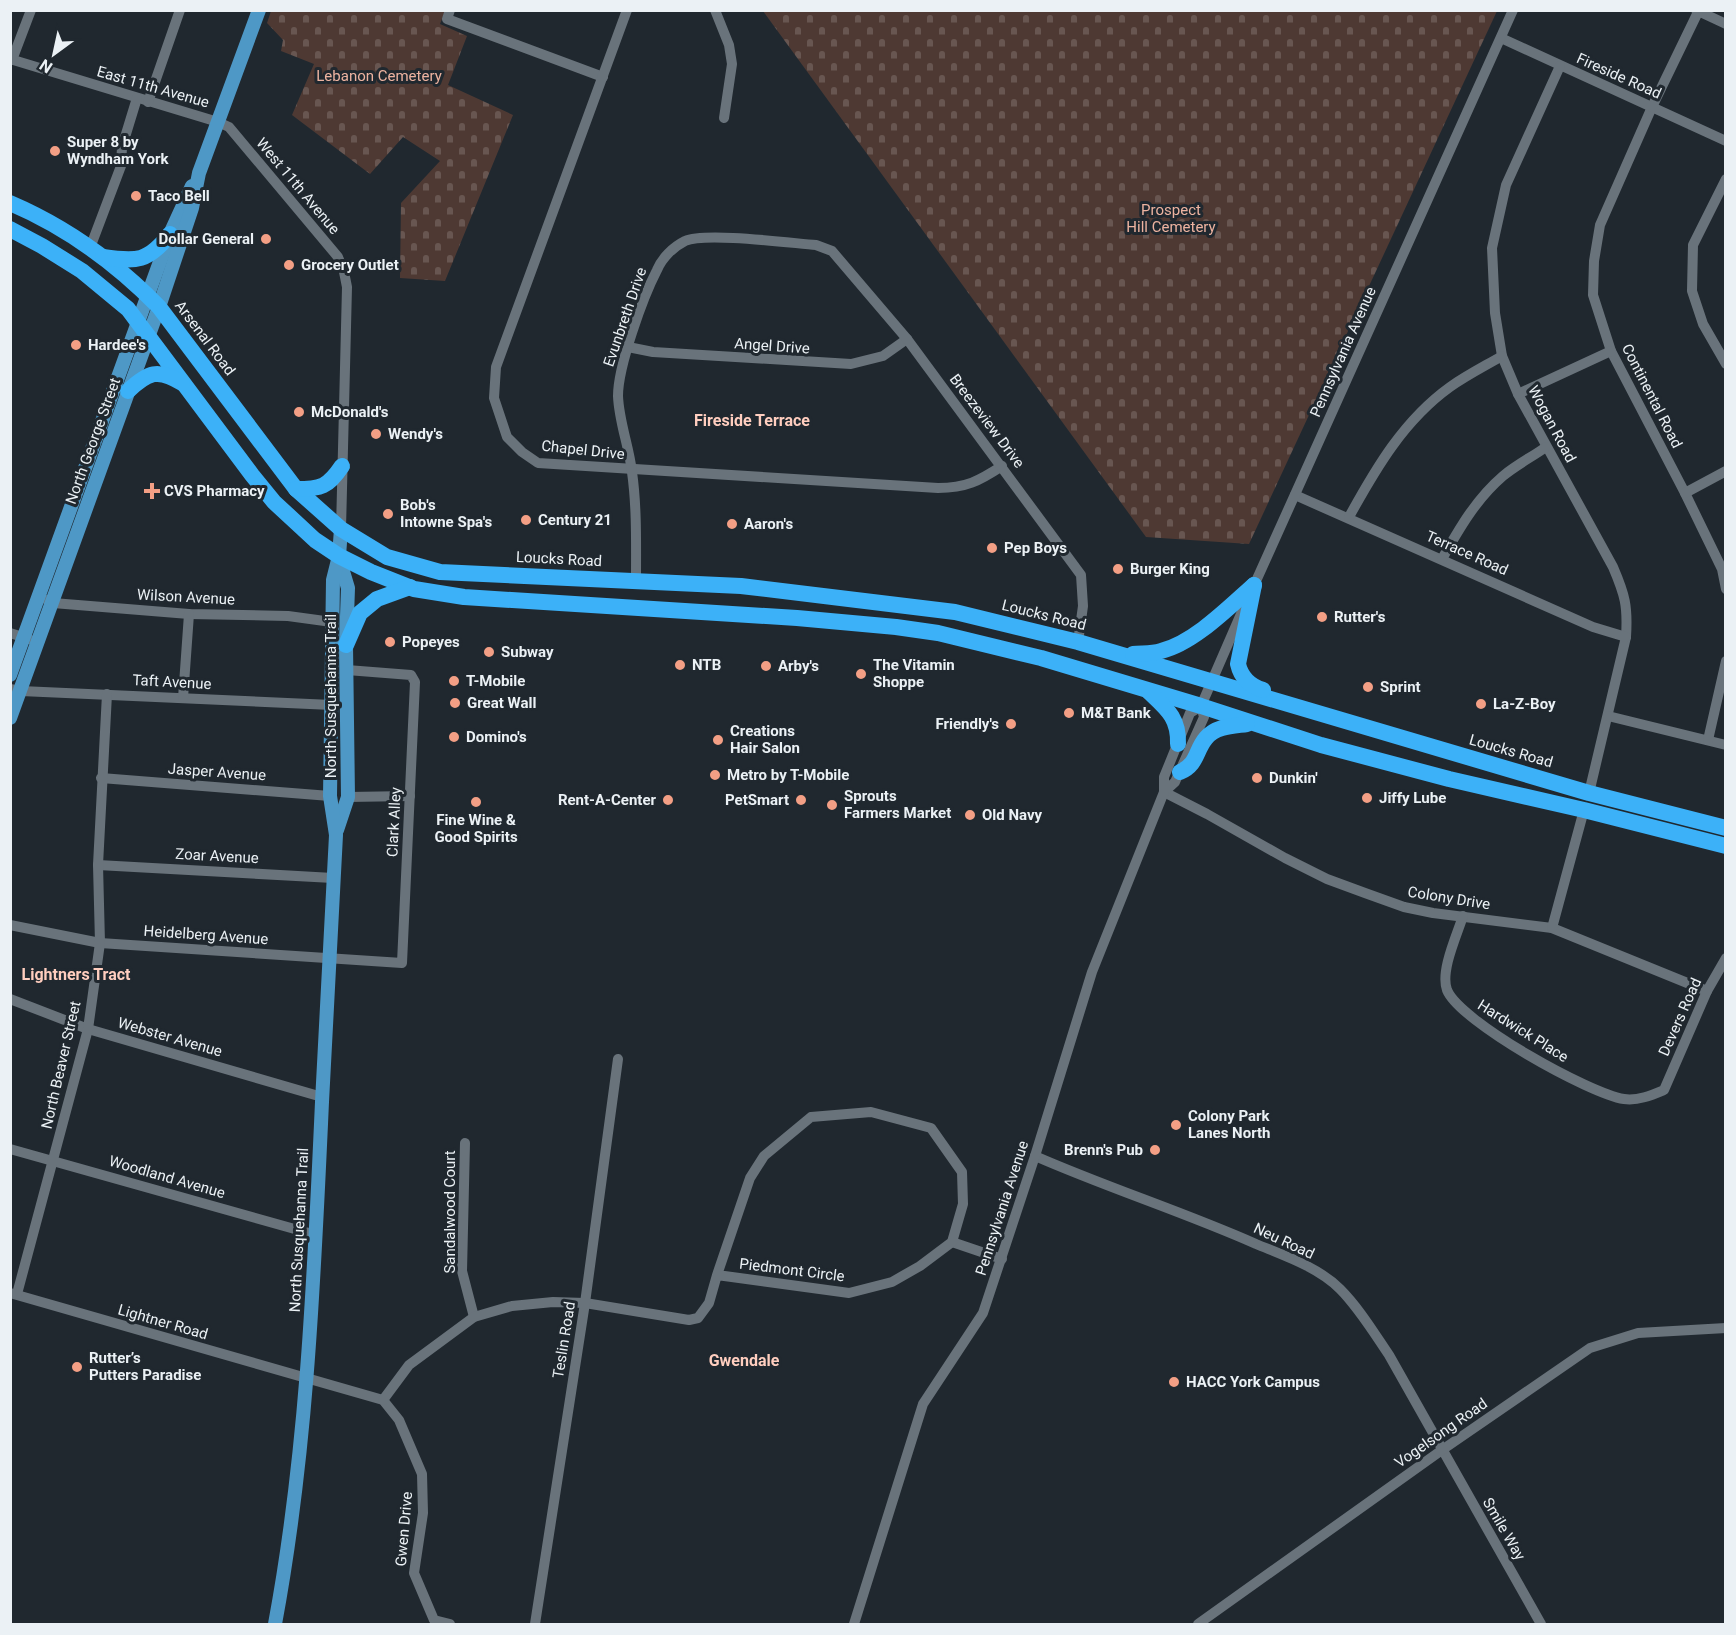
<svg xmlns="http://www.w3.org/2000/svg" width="1736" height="1635" viewBox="0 0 1736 1635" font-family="Roboto,sans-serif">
<defs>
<pattern id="cemetery-stones" width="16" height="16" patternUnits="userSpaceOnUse" patternTransform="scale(1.5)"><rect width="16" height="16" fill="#4e3933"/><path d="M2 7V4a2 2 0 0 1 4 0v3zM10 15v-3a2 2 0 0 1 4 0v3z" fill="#685651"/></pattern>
</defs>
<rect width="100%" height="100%" fill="#20282f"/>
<g fill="url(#cemetery-stones)">
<polygon points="271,11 445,11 440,24 467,36 448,85 513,115 445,281 400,278 401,203 440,161 403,137 370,174 292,115 314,64 281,51 283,40 267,23"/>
<polygon points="763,11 1497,11 1249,544 1146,537"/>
</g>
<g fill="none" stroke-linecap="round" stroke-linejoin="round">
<g stroke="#69737b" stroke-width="10">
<polyline points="450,10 447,19 603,77"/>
<path d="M 627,10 L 496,367 L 494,398 L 507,437 L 522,452 L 538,463 L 938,488 C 966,488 979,481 1002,466"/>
<polyline points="715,10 729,45 732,64 724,118"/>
<polyline points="1696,10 1726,24"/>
<polyline points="1698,12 1652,107 1600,225 1594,261 1593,295 1611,351 1685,493 1722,569 1726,589"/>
<polyline points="1501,38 1726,141"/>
<polyline points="10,59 218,122 229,127 338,257 344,272 347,287 341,529"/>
<polyline points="12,60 31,10"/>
<path d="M 1560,66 L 1506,185 L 1492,248 L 1495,313 L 1502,356 L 1518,394 L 1613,567 C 1625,595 1628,606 1626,637 L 1589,793"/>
<polyline points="148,102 180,10"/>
<polyline points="1726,179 1693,245 1692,291 1703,324 1726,364"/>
<polyline points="90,248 121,166 122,147 137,98"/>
<polyline points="628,347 653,352 851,364 883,356 907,339"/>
<polyline points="1518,394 1611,351"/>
<polyline points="1685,493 1726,471"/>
<polyline points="1295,495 1593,627 1626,637"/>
<path d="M 1349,517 C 1376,468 1404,420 1450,387 C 1467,375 1485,366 1502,356"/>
<path d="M 1442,559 C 1459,529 1476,499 1503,476 C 1516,465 1532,457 1546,447"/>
<path d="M 636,581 C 636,544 637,508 632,472 C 629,446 619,422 618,396 C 618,366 643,297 657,270 C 662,258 673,247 685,241 C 705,232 790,243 816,245 L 832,251 L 907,339 L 1081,575 L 1083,606 L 1078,642"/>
<polyline points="1252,590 1513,10"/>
<polyline points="47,600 53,603 189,614 288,616 332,622"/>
<polyline points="10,633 29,639"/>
<polyline points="10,689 21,691 332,705"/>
<polyline points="183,698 189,614"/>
<polyline points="1608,716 1726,745"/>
<polyline points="1708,740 1726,661"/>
<polyline points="101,778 330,796"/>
<polyline points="1164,792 1207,814 1285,858 1327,879 1365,893 1404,907 1433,913 1552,928 1707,991"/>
<polyline points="1164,792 1175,782 1204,717 1201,706"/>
<polyline points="348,797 410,796"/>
<polyline points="98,865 333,878"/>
<path d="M 1463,916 C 1457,935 1440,971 1447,990 C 1460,1022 1590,1094 1624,1099 C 1638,1101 1652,1095 1664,1090 L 1707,991 L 1726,958"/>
<polyline points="10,925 100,943 402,963 415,682 411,675 347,670"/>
<polyline points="1552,928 1584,810"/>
<polyline points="10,999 88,1029 322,1097"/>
<polyline points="465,1143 462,1271 474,1317"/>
<polyline points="10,1149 316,1235"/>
<path d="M 1035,1156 C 1108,1188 1184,1212 1256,1244 C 1285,1256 1318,1267 1340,1289 C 1359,1308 1374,1333 1389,1355 L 1541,1624"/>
<polyline points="952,1242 1002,1259"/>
<polyline points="10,1293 383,1400 399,1420 422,1474 423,1513 414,1573 434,1620 450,1624"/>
<polyline points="17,1294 88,1029 100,943 98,865 107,694"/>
<polyline points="383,1400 409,1365 474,1317 512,1306 553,1302 585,1303 689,1320 698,1318 709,1303 717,1275 750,1178 764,1156 811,1117 871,1112 931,1128 962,1172 963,1204 952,1242 920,1266 892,1282 849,1293 717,1275"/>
<polyline points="535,1624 585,1303 618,1059"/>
<polyline points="854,1624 923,1404 983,1313 1035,1156 1092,972 1164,792 1164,777 1190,713 1201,706 1244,607"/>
<polyline points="1198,1624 1442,1450 1590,1348 1638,1333 1726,1328"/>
</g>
<g stroke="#4e98c6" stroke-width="14">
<polyline points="10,675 170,234 192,186"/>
<polyline points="10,718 159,307 192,208 199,173 259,10"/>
<polyline points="337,830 348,797 346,645 348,588 339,558"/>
<path d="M 275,1624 C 307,1452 314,1277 322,1102 C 326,1013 331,924 336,835 L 330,796 L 333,580 L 339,556 L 341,529"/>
</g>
<g stroke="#3cb1f8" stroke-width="16">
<path d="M 10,203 C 66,227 117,264 159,307 L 296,489 L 341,529 L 387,557 L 440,572 L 741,586 L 955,612 L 1078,642 L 1589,793 L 1726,828"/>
<polyline points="10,229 42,246 82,271 128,309 252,475 274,502 315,540 339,556 371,572 414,589 464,597 797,618 896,627 938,633 1041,658 1201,706 1321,745 1449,779 1584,810 1726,846"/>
<path d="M 103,257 C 137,262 148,262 170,234"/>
<path d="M 128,391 C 148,372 158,368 182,383"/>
<path d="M 296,489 C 321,489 328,487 342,466"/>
<path d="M 1254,585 L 1238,664 C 1241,677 1250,686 1263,690"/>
<polyline points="346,645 360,613 377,599 410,587"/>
<path d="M 1133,654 C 1142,653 1152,654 1161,651 C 1194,643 1229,607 1254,585"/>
<path d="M 1149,692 C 1167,709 1179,718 1178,744"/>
<path d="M 1180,772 C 1198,764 1195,751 1206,738 C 1216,726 1233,726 1247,724"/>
</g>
</g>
<g fill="#f39f85" stroke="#20282f" stroke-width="2">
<circle cx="55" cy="151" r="6"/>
<circle cx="136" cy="196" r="6"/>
<circle cx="266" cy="239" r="6"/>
<circle cx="289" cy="265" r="6"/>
<circle cx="76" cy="345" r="6"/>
<circle cx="299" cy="412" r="6"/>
<circle cx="376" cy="434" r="6"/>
<path d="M149 482h6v6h6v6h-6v6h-6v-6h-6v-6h6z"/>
<circle cx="388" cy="514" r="6"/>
<circle cx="526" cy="520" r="6"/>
<circle cx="732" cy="524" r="6"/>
<circle cx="992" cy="548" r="6"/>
<circle cx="1118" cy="569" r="6"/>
<circle cx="1322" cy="617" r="6"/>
<circle cx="390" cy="642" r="6"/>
<circle cx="489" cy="652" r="6"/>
<circle cx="680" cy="665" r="6"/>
<circle cx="766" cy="666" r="6"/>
<circle cx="861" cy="674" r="6"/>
<circle cx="454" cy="681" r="6"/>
<circle cx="1368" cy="687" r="6"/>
<circle cx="455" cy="703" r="6"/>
<circle cx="1481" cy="704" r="6"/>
<circle cx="1069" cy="713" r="6"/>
<circle cx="1011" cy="724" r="6"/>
<circle cx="454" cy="737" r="6"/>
<circle cx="718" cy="740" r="6"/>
<circle cx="715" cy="775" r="6"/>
<circle cx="1257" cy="778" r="6"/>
<circle cx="1367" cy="798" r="6"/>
<circle cx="668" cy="800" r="6"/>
<circle cx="801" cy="800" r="6"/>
<circle cx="476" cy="802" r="6"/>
<circle cx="832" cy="805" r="6"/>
<circle cx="970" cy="815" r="6"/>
<circle cx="1176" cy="1125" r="6"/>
<circle cx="1155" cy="1150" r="6"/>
<circle cx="77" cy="1367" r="6"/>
<circle cx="1174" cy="1382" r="6"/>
</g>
<g text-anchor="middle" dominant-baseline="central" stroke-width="6" stroke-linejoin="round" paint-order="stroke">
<g font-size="15" fill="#edb3a0" stroke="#20282f">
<text x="379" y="76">Lebanon Cemetery</text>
<text x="1171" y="210">Prospect<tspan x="1171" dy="17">Hill Cemetery</tspan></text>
</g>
<g font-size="15" fill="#ebf1f5" stroke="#20282f">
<text transform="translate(1619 76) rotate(24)">Fireside Road</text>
<text transform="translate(153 87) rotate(16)">East 11th Avenue</text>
<text transform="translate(298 186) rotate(50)">West 11th Avenue</text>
<text transform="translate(625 317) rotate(-71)">Evunbreth Drive</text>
<text transform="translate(205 338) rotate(53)">Arsenal Road</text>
<text transform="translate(772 346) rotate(4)">Angel Drive</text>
<text transform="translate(1343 352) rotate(-66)">Pennsylvania Avenue</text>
<text transform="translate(1652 396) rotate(63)">Continental Road</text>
<text transform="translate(987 421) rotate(53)">Breezeview Drive</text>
<text transform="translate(1552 424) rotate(62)">Wogan Road</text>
<text transform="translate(93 441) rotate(-70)">North George Street</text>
<text transform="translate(583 450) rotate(6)">Chapel Drive</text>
<text transform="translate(1467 553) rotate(24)">Terrace Road</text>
<text transform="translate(559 559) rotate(3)">Loucks Road</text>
<text transform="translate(186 597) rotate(3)">Wilson Avenue</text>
<text transform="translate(1044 615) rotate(14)">Loucks Road</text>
<text transform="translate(172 682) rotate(3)">Taft Avenue</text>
<text transform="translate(331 696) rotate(-90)">North Susquehanna Trail</text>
<text transform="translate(1511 751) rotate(16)">Loucks Road</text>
<text transform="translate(217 772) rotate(4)">Jasper Avenue</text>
<text transform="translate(394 822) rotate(-87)">Clark Alley</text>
<text transform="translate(217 856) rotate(3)">Zoar Avenue</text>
<text transform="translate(1449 898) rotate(9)">Colony Drive</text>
<text transform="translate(206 935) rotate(4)">Heidelberg Avenue</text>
<text transform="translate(1680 1017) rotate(-66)">Devers Road</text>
<text transform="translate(1523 1031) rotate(32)">Hardwick Place</text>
<text transform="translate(170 1037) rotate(16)">Webster Avenue</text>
<text transform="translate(61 1065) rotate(-77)">North Beaver Street</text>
<text transform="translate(167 1177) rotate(16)">Woodland Avenue</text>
<text transform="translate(1002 1208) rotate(-72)">Pennsylvania Avenue</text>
<text transform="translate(450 1212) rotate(-90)">Sandalwood Court</text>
<text transform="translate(299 1230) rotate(-87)">North Susquehanna Trail</text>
<text transform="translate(1284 1241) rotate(25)">Neu Road</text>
<text transform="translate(792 1270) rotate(7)">Piedmont Circle</text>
<text transform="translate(163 1322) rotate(16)">Lightner Road</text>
<text transform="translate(564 1340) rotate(-81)">Teslin Road</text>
<text transform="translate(1441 1433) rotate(-35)">Vogelsong Road</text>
<text transform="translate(404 1529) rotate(-85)">Gwen Drive</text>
<text transform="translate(1504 1529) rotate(60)">Smile Way</text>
</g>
<g font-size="15" font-weight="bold" fill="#ebf1f5" stroke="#20282f" text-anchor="start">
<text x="67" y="142">Super 8 by<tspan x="67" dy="17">Wyndham York</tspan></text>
<text x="148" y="196">Taco Bell</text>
<text x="254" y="239" text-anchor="end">Dollar General</text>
<text x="301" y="265">Grocery Outlet</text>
<text x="88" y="345">Hardee's</text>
<text x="311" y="412">McDonald's</text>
<text x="388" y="434">Wendy's</text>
<text x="164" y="491">CVS Pharmacy</text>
<text x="400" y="505">Bob's<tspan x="400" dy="17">Intowne Spa's</tspan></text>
<text x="538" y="520">Century 21</text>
<text x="744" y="524">Aaron's</text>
<text x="1004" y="548">Pep Boys</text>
<text x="1130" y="569">Burger King</text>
<text x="1334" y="617">Rutter's</text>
<text x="402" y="642">Popeyes</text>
<text x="501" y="652">Subway</text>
<text x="692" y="665">NTB</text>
<text x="873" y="665">The Vitamin<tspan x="873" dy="17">Shoppe</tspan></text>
<text x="778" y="666">Arby's</text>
<text x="466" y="681">T-Mobile</text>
<text x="1380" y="687">Sprint</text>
<text x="467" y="703">Great Wall</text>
<text x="1493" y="704">La-Z-Boy</text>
<text x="1081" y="713">M&amp;T Bank</text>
<text x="999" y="724" text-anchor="end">Friendly's</text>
<text x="730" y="731">Creations<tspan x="730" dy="17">Hair Salon</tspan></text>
<text x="466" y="737">Domino's</text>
<text x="727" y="775">Metro by T-Mobile</text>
<text x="1269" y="778">Dunkin'</text>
<text x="844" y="796">Sprouts<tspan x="844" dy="17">Farmers Market</tspan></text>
<text x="1379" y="798">Jiffy Lube</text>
<text x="656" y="800" text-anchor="end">Rent-A-Center</text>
<text x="789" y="800" text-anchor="end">PetSmart</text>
<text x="982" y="815">Old Navy</text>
<text x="476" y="820" text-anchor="middle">Fine Wine &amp;<tspan x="476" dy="17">Good Spirits</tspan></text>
<text x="1188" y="1116">Colony Park<tspan x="1188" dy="17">Lanes North</tspan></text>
<text x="1143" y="1150" text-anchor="end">Brenn's Pub</text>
<text x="89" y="1358">Rutter’s<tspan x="89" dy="17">Putters Paradise</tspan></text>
<text x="1186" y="1382">HACC York Campus</text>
</g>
<g font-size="16" font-weight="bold" fill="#ffcebf" stroke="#20282f">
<text x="752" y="420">Fireside Terrace</text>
<text x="76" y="974">Lightners Tract</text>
<text x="744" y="1360">Gwendale</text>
</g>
</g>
<rect width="1736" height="1635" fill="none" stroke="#ebf1f5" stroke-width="24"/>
<g transform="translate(54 54) rotate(213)" stroke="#20282f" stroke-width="4.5" paint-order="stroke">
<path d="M0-4.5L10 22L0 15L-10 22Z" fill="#ebf1f5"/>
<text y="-9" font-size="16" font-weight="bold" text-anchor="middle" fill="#ebf1f5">N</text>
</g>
</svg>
